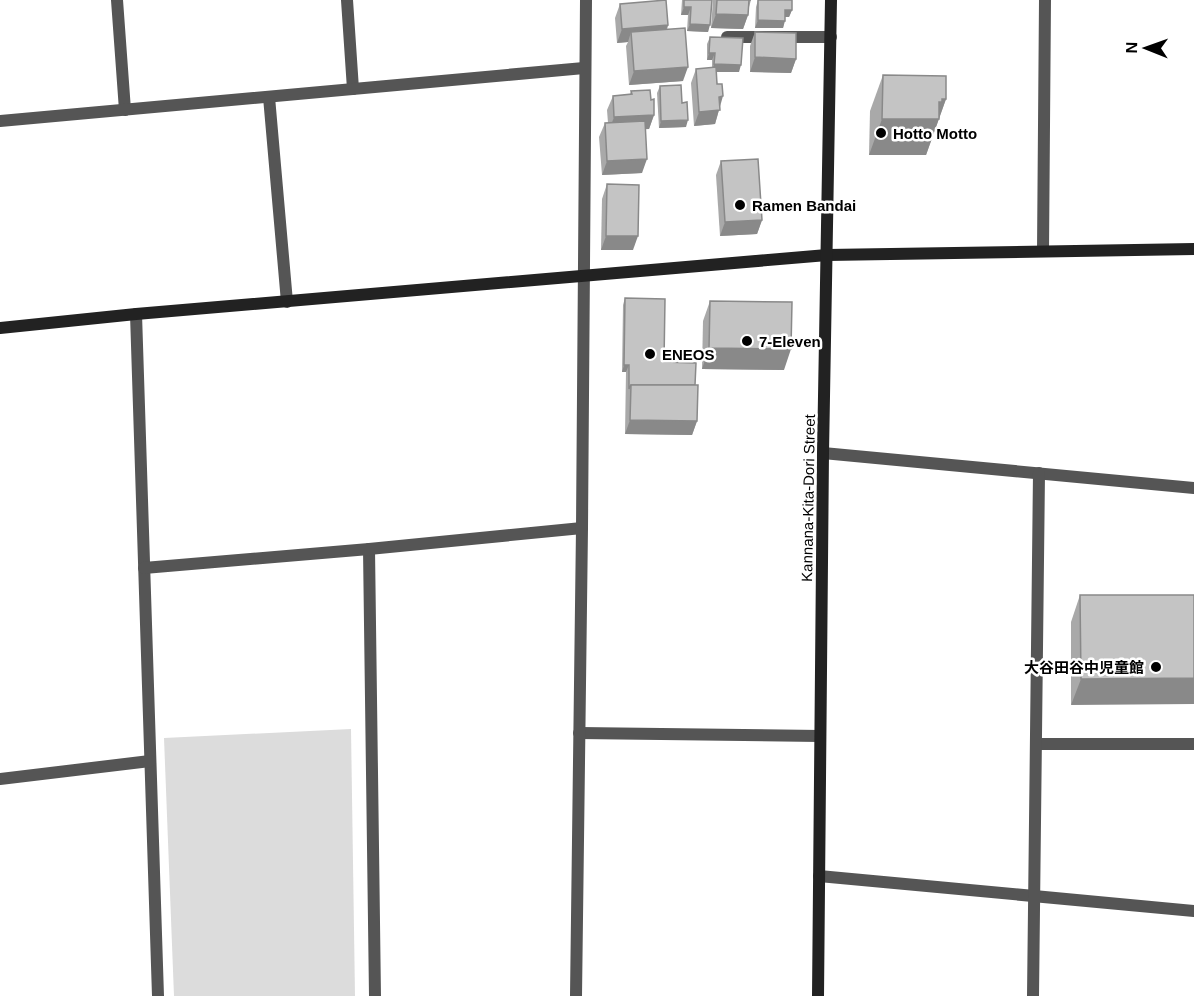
<svg xmlns="http://www.w3.org/2000/svg" width="1194" height="996" viewBox="0 0 1194 996" font-family="Arial,'Noto Sans JP',sans-serif">
<rect width="100%" height="100%" fill="#fff"/>
<polygon fill="#dcdcdc" points="351,729 355,996 174,996 164,738"/>
<g fill="none" stroke-linecap="round" stroke-linejoin="round">
<polyline stroke="#555" stroke-width="12" points="727,37 831,37"/>
<g stroke="#555" stroke-width="12">
<polyline points="117,0 125,110"/>
<polyline points="347,0 353,89"/>
<polyline points="269,97 287,302"/>
<polyline points="0,121 584,68"/>
<polyline points="1043,251 1045,0"/>
<polyline points="136,314 158,996"/>
<polyline points="823,453 1194,488"/>
<polyline points="369,549 375,996"/>
<polyline points="144,568 369,549 582,528"/>
<polyline points="579,733 820,736"/>
<polyline points="1036,744 1194,744"/>
<polyline points="0,779 150,761"/>
<polyline points="819,876 1194,911"/>
<polyline points="576,996 582,528 586,0"/>
<polyline points="1033,996 1039,473"/>
</g>
<g stroke="#222" stroke-width="12">
<polyline points="0,328 136,314 827,255 1194,249"/>
<polyline points="818,996 823,453 831,0"/>
</g>
</g>
<g fill="#a9a9a9">
<polygon points="682,0 712,0 708,32 687,31 688,15 681,15"/>
<polygon points="713,0 751,0 749,7 748,15 743,29 711,28"/>
<polygon points="758,0 792,10 789,17 785,17 783,28 755,28 756,7"/>
<polygon points="620,4 668,25 667,30 683,81 629,85 626,46 628,42 617,43 615,18"/>
<polygon points="755,32 796,59 791,73 750,72 750,46"/>
<polygon points="710,37 739,72 716,72 720,106 715,124 694,126 691,83 696,69 712,68 712,60 707,60 707,44"/>
<polygon points="883,75 946,99 926,155 869,155 870,111"/>
<polygon points="660,86 682,103 686,127 659,128 657,93"/>
<polygon points="631,91 651,100 654,115 649,129 645,129 642,173 602,175 599,137 605,123 608,123 607,110 613,96 630,94"/>
<polygon points="721,161 762,220 757,234 720,236 716,175"/>
<polygon points="607,184 633,250 601,250 602,199"/>
<polygon points="625,298 664,362 695,385 697,421 692,435 625,434 626,372 622,372 623,305"/>
<polygon points="710,301 784,370 702,369 703,321"/>
<polygon points="1080,595 1194,595 1071,705 1071,622"/>
</g>
<g fill="#898989">
<polygon points="684,7 691,7 688,15 681,15"/>
<polygon points="785,10 792,10 789,17 783,17"/>
<polygon points="716,14 748,15 743,29 711,28"/>
<polygon points="758,20 785,21 783,28 755,28"/>
<polygon points="690,24 710,25 708,32 687,31"/>
<polygon points="668,25 663,39 631,32 628,42 617,43 622,29"/>
<polygon points="709,53 715,53 712,60 707,60"/>
<polygon points="755,57 796,59 791,73 750,72"/>
<polygon points="714,64 741,65 739,72 712,72"/>
<polygon points="688,67 683,81 629,85 634,71"/>
<polygon points="723,96 715,124 694,126 699,112 719,97"/>
<polygon points="942,99 946,99 926,155 869,155 882,119 939,102"/>
<polygon points="654,115 649,129 609,131 614,117"/>
<polygon points="688,120 686,127 659,128 661,121"/>
<polygon points="647,159 642,173 602,175 607,161"/>
<polygon points="762,220 757,234 720,236 725,222"/>
<polygon points="606,236 638,236 633,250 601,250"/>
<polygon points="709,348 791,349 784,370 702,369"/>
<polygon points="624,365 629,365 626,372 622,372"/>
<polygon points="630,420 697,421 692,435 625,434"/>
<polygon points="1194,678 1194,704 1071,705 1081,679"/>
</g>
<g fill="#c4c4c4" stroke="#898989" stroke-width="1.5">
<polygon points="666,0 668,25 622,29 620,4"/>
<polygon points="684,0 712,0 710,25 690,24 691,7 684,7"/>
<polygon points="717,0 751,0 749,0 748,15 716,14"/>
<polygon points="758,0 792,0 792,10 785,10 785,21 758,20"/>
<polygon points="685,28 688,67 634,71 631,32"/>
<polygon points="755,32 796,33 796,59 755,57"/>
<polygon points="710,37 743,38 741,65 714,64 715,53 709,53"/>
<polygon points="716,67 717,84 722,84 723,96 719,97 720,110 699,112 696,69"/>
<polygon points="883,75 946,76 946,99 942,99 942,102 939,102 939,119 882,119"/>
<polygon points="681,85 682,103 687,102 688,120 661,121 660,86"/>
<polygon points="650,90 651,100 654,99 654,115 614,117 613,96 632,94 631,91"/>
<polygon points="645,121 647,159 607,161 605,123"/>
<polygon points="758,159 762,220 725,222 721,161"/>
<polygon points="607,184 639,185 638,236 606,236"/>
<polygon points="625,298 665,299 664,362 696,363 695,385 631,385 629,389 629,365 624,365"/>
<polygon points="710,301 792,302 791,349 709,348"/>
<polygon points="631,385 698,385 697,421 630,420"/>
<polygon points="1080,595 1194,595 1194,678 1081,679"/>
</g>
<g fill="#000" stroke="#fff" stroke-width="2">
<circle cx="881" cy="133" r="6"/>
<circle cx="740" cy="205" r="6"/>
<circle cx="747" cy="341" r="6"/>
<circle cx="650" cy="354" r="6"/>
<circle cx="1156" cy="667" r="6"/>
</g>
<g text-anchor="middle" dominant-baseline="central" stroke-width="5" stroke-linejoin="round" paint-order="stroke">
<g font-size="15" font-weight="bold" fill="#000" stroke="#fff" text-anchor="start">
<text x="893" y="133">Hotto Motto</text>
<text x="752" y="205">Ramen Bandai</text>
<text x="759" y="341">7-Eleven</text>
<text x="662" y="354">ENEOS</text>
<text x="1144" y="667" text-anchor="end">大谷田谷中児童館</text>
</g>
<g font-size="15" fill="#000" stroke="#fff">
<text transform="translate(808 498) rotate(-89)">Kannana-Kita-Dori Street</text>
</g>
</g>
<g transform="translate(1146 48) rotate(271)" stroke="#ffffff" stroke-width="4.5" paint-order="stroke">
<path d="M0-4.5L10 22L0 15L-10 22Z" fill="#000000"/>
<text y="-9" font-size="16" font-weight="bold" text-anchor="middle" fill="#000000">N</text>
</g>
</svg>
